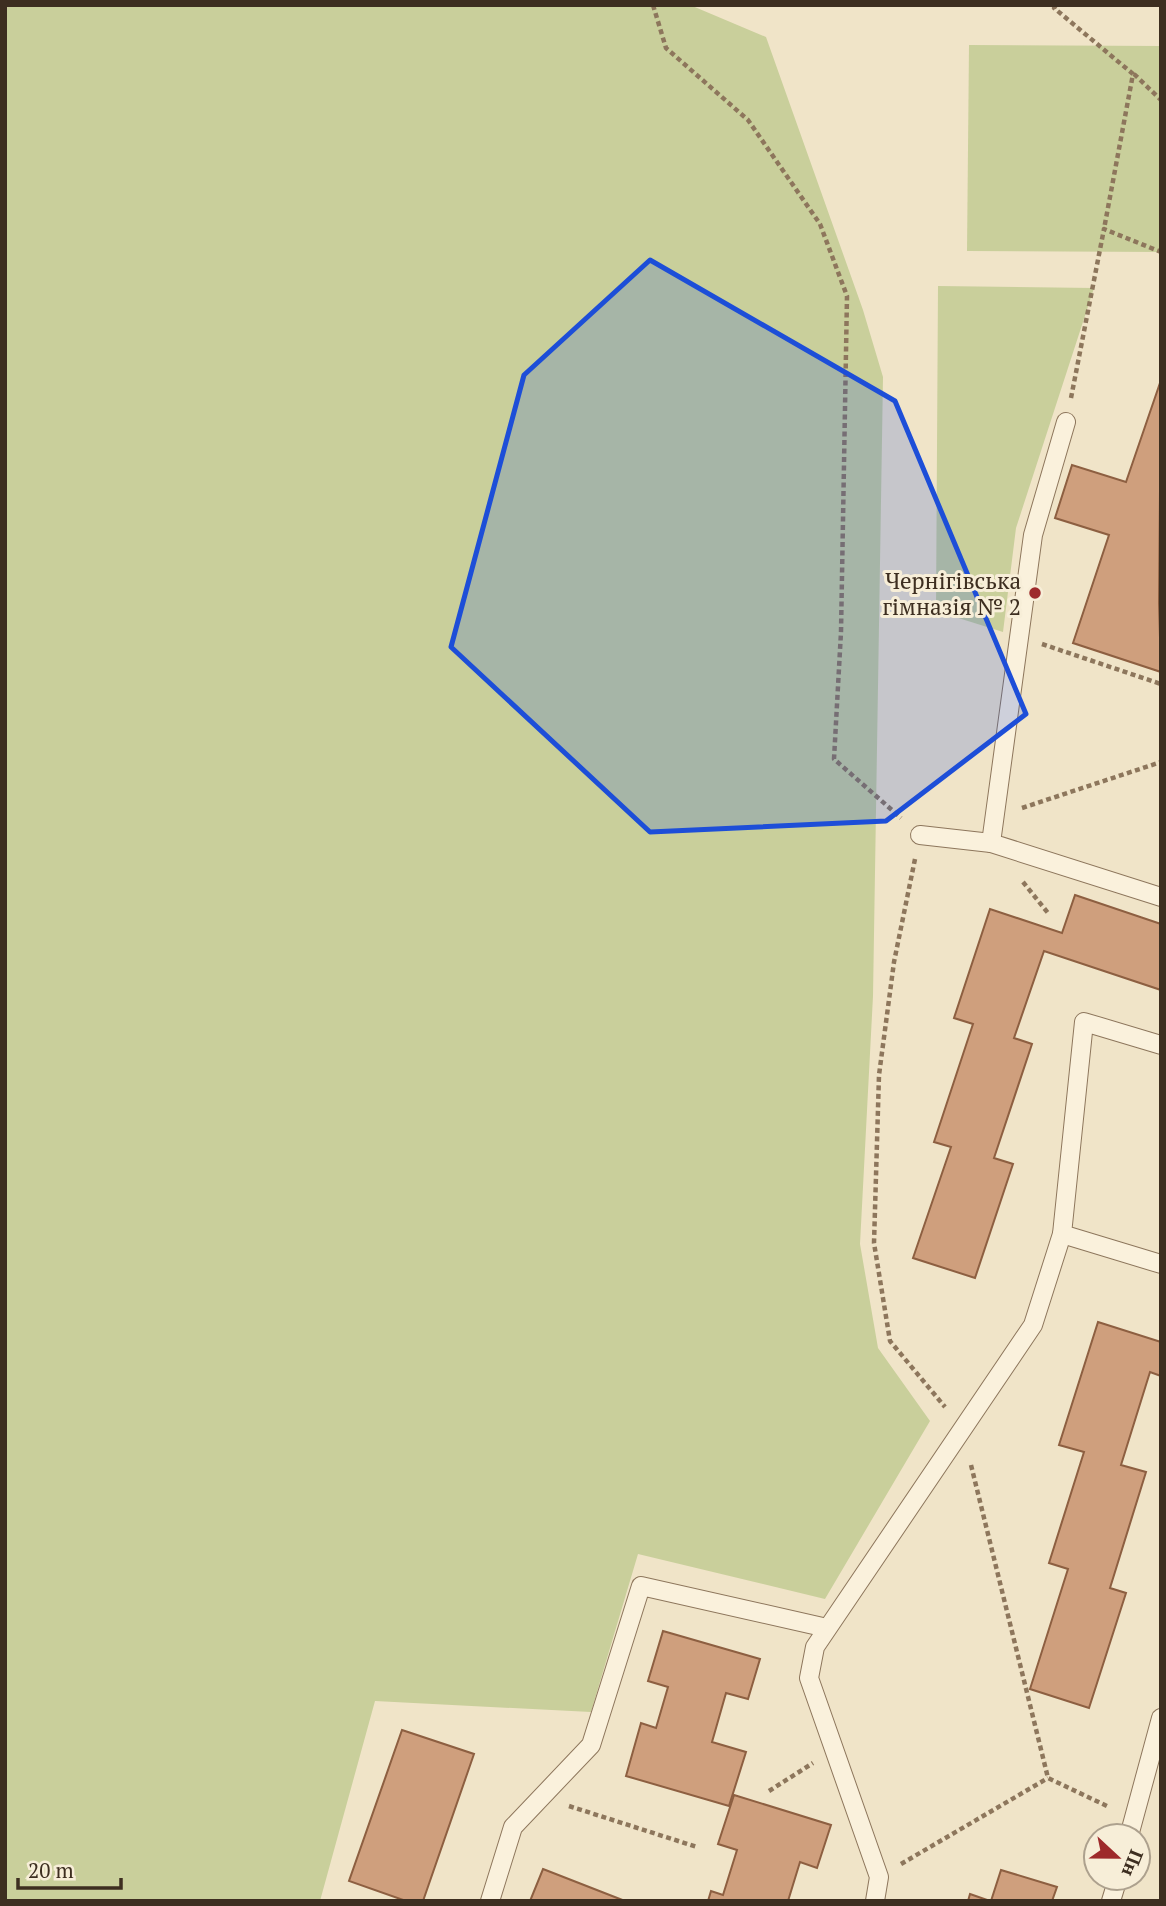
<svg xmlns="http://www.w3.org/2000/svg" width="1166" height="1906" viewBox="0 0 1166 1906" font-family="'PT Serif',serif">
<rect width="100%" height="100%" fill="#f0e4c8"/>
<g fill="#c9cf9b">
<polygon points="5,5 690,5 766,37 863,310 883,377 873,996 860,1244 878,1348 930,1421 825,1599 638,1554 591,1712 375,1701 320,1901 5,1901"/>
<polygon points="969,45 1161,46 1161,252 967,251"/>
<polygon points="938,286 1094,288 1016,528 1003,632 936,611"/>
</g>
<g fill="#cf9f7d" stroke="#8d5f41" stroke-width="2">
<polygon points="1161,380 1159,603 1161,672 1073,643 1109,535 1055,518 1072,465 1126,482"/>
<polygon points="1075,895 1161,924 1161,990 1044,951 1014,1038 1032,1044 994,1158 1013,1164 975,1278 913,1258 951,1147 934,1142 973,1024 954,1018 990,909 1062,933"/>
<polygon points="1098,1322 1161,1342 1161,1376 1150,1372 1121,1465 1146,1472 1110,1588 1126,1593 1089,1708 1030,1689 1068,1569 1049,1563 1084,1452 1059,1445"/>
<polygon points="663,1631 760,1659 748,1699 726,1693 712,1742 746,1752 729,1806 626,1776 641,1723 656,1728 668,1687 648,1681"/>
<polygon points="402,1730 474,1754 423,1901 406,1901 349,1881"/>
<polygon points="734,1795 831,1825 817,1868 800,1862 788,1901 708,1901 711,1891 723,1895 737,1850 718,1844"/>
<polygon points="543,1869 625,1901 530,1901"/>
<polygon points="1001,1870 1057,1887 1052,1901 991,1901"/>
<polygon points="970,1894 990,1901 968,1901"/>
</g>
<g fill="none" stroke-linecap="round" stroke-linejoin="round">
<defs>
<g id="service">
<polyline points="1066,422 1033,535 991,843 1161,897"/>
<polyline points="920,835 991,843"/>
<polyline points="1161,1045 1084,1022 1062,1234 1161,1264"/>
<polyline points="1129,1836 1161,1718"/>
<polyline points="490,1901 513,1827 591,1745 641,1586 827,1628"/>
<polyline points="875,1901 879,1877 809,1678 815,1647 1033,1325 1062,1234"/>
<polyline points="1111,1901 1118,1878"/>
</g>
</defs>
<use href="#service" stroke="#8d765c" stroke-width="20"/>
<g stroke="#8d765c" stroke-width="4.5" stroke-dasharray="5 3.5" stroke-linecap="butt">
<polyline points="653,5 666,48 748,120 820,224 847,296 841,632 834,759 901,818"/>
<polyline points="1056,5 1054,8 1133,74 1104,229"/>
<polyline points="1134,74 1161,100"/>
<polyline points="1071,398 1104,229 1161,252"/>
<polyline points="1042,644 1161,684"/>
<polyline points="1022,808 1161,762"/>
<polyline points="915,859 894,962 879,1075 874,1243 890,1341 945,1407"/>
<polyline points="1023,882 1048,913"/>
<polyline points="971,1465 1048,1778 1109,1807"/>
<polyline points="769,1791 813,1763"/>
<polyline points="569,1806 697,1847"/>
<polyline points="901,1864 1048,1778"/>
</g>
<use href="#service" stroke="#faf1dc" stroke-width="18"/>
</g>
<path fill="#1d4ed8" fill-opacity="0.2" stroke="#1d4ed8" stroke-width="5" stroke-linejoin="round" d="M 650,260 L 895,401 L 1026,714 L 886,821 L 650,832 L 451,647 L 524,375 Z"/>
<circle fill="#9e2a2b" stroke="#f7eed8" stroke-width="2.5" cx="1035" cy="593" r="7"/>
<g text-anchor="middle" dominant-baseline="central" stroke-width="6" stroke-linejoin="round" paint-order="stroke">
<g font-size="23" fill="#3d2e20" stroke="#f7eed8" text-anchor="end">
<text x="1021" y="580">Чернігівська<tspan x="1021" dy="26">гімназія № 2</tspan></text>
</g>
</g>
<rect width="1166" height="1906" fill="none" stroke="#3d2e20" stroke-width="14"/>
<g transform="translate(1117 1857) rotate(112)"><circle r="33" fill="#f7eed8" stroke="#ada18e" stroke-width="2"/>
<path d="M0-5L12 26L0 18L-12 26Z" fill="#9e2a2b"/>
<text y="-10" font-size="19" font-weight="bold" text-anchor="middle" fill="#3d2e20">Пн</text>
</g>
<path d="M18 1878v10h103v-10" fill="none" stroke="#3d2e20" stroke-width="3.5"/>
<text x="28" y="1878" font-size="21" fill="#3d2e20" stroke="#f7eed8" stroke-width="5" paint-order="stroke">20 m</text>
</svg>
